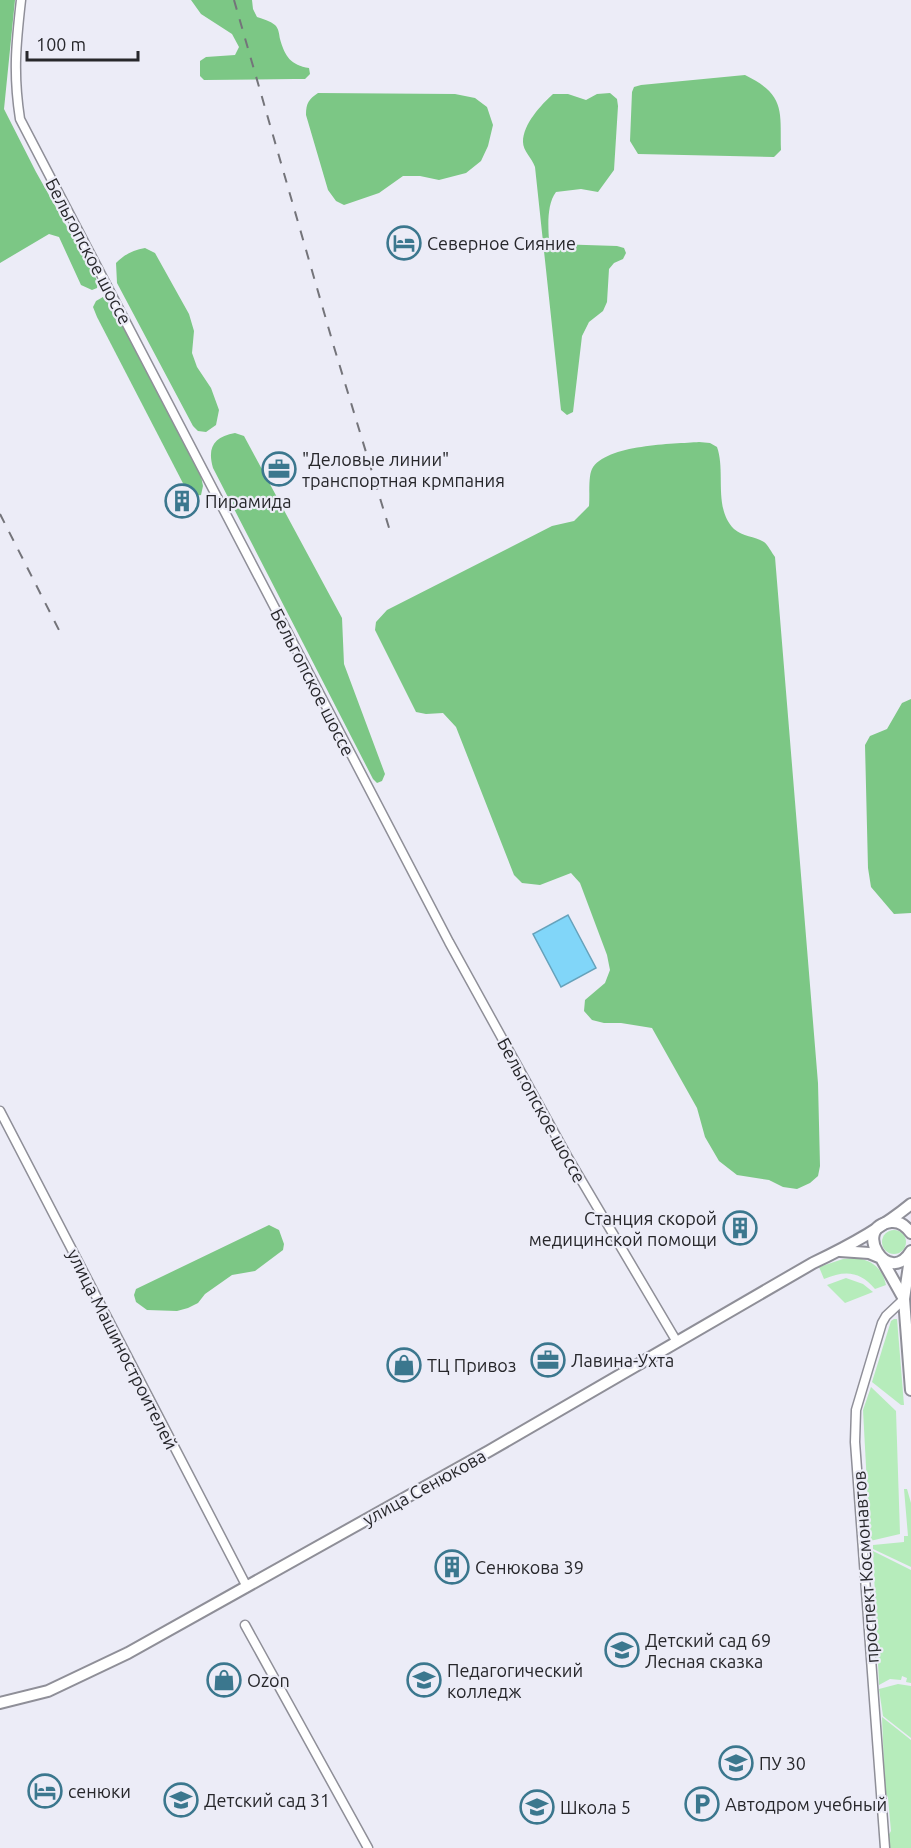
<svg xmlns="http://www.w3.org/2000/svg" width="911" height="1848" viewBox="0 0 911 1848" font-family="Ubuntu,sans-serif">
<rect width="100%" height="100%" fill="#ececf7"/>
<g fill="#b6ecbb">
<circle cx="894" cy="1242" r="12"/>
<path d="M 857,1258 C 873,1261 882,1268 886,1285 L 875,1289 C 860,1271 845,1270 824,1279 L 819,1267 L 843,1259 Z"/>
<polygon points="846,1278 863,1284 873,1292 845,1303 827,1285"/>
<polygon points="894,1319 897,1319 904,1405 901,1405 872,1382 891,1321"/>
<polygon points="871,1387 896,1411 900,1534 870,1541 863,1410"/>
<polygon points="904,1489 907,1489 911,1503 911,1567 873,1549 873,1545 904,1542 904,1536 908,1536"/>
<polygon points="873,1551 911,1570 911,1683 906,1682 907,1678 902,1676 901,1680 890,1679 879,1685"/>
<polygon points="898,1684 911,1686 911,1738 883,1716 879,1689"/>
<polygon points="882,1717 911,1740 911,1848 889,1848 888,1836 891,1831 888,1798 885,1791"/>
</g>
<g fill="#7cc785">
<polygon points="0,0 15,0 4,109 36,172 98,282 97,288 92,290 81,285 59,237 49,234 0,263"/>
<path d="M 191,0 L 252,0 L 253,9 L 257,17 C 263,19 270,21 275,25 C 279,29 279,34 280,39 C 285,57 291,65 309,68 L 310,74 L 305,79 L 294,79 L 204,80 L 200,76 L 200,61 L 206,57 L 235,55 L 239,47 L 232,34 L 201,14 Z"/>
<path d="M 745,75 C 786,95 780,111 781,150 L 774,157 L 638,154 L 630,141 L 632,92 L 634,87 L 641,85 Z"/>
<path d="M 318,93 L 455,94 L 475,98 L 487,107 L 493,125 L 488,146 L 481,161 L 466,173 L 439,180 L 420,176 L 403,176 L 379,193 L 344,205 L 336,201 L 328,190 L 306,115 C 306,103 309,99 318,93 Z"/>
<path d="M 610,93 L 617,99 L 618,106 L 614,170 L 598,192 L 581,189 L 556,192 C 547,204 548,225 549,240 L 555,244 L 617,246 L 624,248 L 626,253 L 623,259 L 614,263 L 609,269 L 607,302 L 603,311 L 589,322 L 582,336 L 573,412 L 567,415 L 561,410 L 535,167 C 532,158 523,151 523,142 C 523,124 541,105 553,94 L 568,94 L 586,100 L 597,94 Z"/>
<path d="M 145,248 L 155,253 L 189,314 L 194,331 L 192,353 L 197,367 L 211,388 L 219,410 L 216,425 L 206,432 L 198,431 L 193,426 L 117,283 L 116,263 C 125,254 133,250 145,248 Z"/>
<polygon points="103,297 112,303 201,476 203,486 201,495 194,496 187,491 97,317 93,307 96,301"/>
<path d="M 235,433 L 244,436 L 342,618 L 344,664 L 385,774 L 382,781 L 377,783 L 373,779 L 213,468 C 207,447 214,437 235,433 Z"/>
<path d="M 699,442 L 710,443 L 717,447 C 726,472 713,508 734,529 C 743,537 754,536 764,542 C 768,545 772,553 775,557 L 818,1083 L 820,1166 L 818,1176 L 810,1183 L 797,1189 L 783,1187 L 769,1180 L 737,1175 L 719,1161 L 705,1137 L 697,1108 L 652,1028 L 621,1023 L 604,1023 L 592,1020 L 584,1011 L 585,1000 L 605,983 L 610,970 L 607,955 L 580,883 L 571,873 L 540,885 L 522,883 L 514,875 L 456,727 L 443,713 L 426,714 L 416,712 L 375,630 L 376,622 L 387,610 L 552,526 L 574,521 L 589,506 C 590,496 588,477 592,469 C 606,444 674,444 699,442 Z"/>
<polygon points="911,699 911,913 894,914 871,887 868,868 865,745 870,736 887,729 902,703"/>
<polygon points="269,1225 279,1230 284,1244 283,1250 255,1271 232,1275 205,1294 198,1303 188,1308 177,1311 147,1310 136,1302 134,1295 136,1289"/>
</g>
<polygon fill="#81d6f9" stroke="#66a2bb" stroke-width="1.5" points="568,915 596,968 561,987 533,934"/>
<g fill="none" stroke-linecap="round" stroke-linejoin="round">
<defs>
<g id="minor">
<path d="M 21,0 C 16,44 13,74 20,119 L 449,942 L 567,1156 L 677,1342"/>
<polyline points="0,1111 247,1587"/>
<polyline points="245,1625 368,1848"/>
<polyline points="885,1848 855,1442 856,1410 882,1323 886,1316 904,1299"/>
</g>
<g id="major">
<polyline points="840,1251 869,1253 881,1258 904,1299"/>
<path d="M 911,1251 C 888,1289 851,1226 891,1222 C 900,1221 906,1226 911,1233"/>
<polyline points="911,1252 904,1299 911,1390"/>
<path d="M 0,1703 L 48,1691 L 128,1653 L 489,1451 L 813,1263 C 847,1247 882,1228 911,1204"/>
</g>
</defs>
<use href="#minor" stroke="#8f8f98" stroke-width="11"/>
<use href="#major" stroke="#8f8f98" stroke-width="14"/>
<use href="#minor" stroke="#fff" stroke-width="8"/>
<use href="#major" stroke="#fff" stroke-width="10"/>
<g stroke="#74747a" stroke-width="2" stroke-dasharray="10 10" stroke-linecap="butt">
<polyline points="234,0 334,347 390,531"/>
<polyline points="0,514 63,638"/>
</g>
</g>
<defs>
<symbol id="hotel-ring" viewBox="-11 -11 22 22"><circle r="9.5" fill="#ececf7" stroke="#3b778e" stroke-width="1.5"/><path d="M-6-4.5h1.5V1H6V5H4.5V3h-9V5H-6ZM-4 0a1.8 1.8 0 1 1 3.6 0ZM.5 0V-2.5h3Q6-2.5 6 0Z" fill="#3b778e"/></symbol>
<symbol id="office-ring" viewBox="-11 -11 22 22"><circle r="9.5" fill="#ececf7" stroke="#3b778e" stroke-width="1.5"/><path d="M-6-3h4V-5.5h4V-3h4V5H-6ZM-1-4.5V-3h2v-1.5ZM-6 0V1H6V0Z" fill="#3b778e"/></symbol>
<symbol id="building-ring" viewBox="-11 -11 22 22"><circle r="9.5" fill="#ececf7" stroke="#3b778e" stroke-width="1.5"/><path d="M-4-6H4V6H1V3H-1V6H-4ZM-2.5-4.3h1.7v1.8h-1.7ZM.8-4.3h1.7v1.8H.8ZM-2.5-1h1.7V.8h-1.7ZM.8-1h1.7V.8H.8Z" fill="#3b778e"/></symbol>
<symbol id="shop-ring" viewBox="-11 -11 22 22"><circle r="9.5" fill="#ececf7" stroke="#3b778e" stroke-width="1.5"/><path d="M-5-2.5h2.3a2.7 3.5 0 0 1 5.4 0H5L5.5 6h-11ZM-1.5-2.5h3a1.5 2.3 0 0 0-3 0Z" fill="#3b778e"/></symbol>
<symbol id="school-ring" viewBox="-11 -11 22 22"><circle r="9.5" fill="#ececf7" stroke="#3b778e" stroke-width="1.5"/><path d="M0-5L7-2L0 1L-7-2ZM-4 1L0 2.5L4 1V4Q0 6-4 4Z" fill="#3b778e"/></symbol>
<symbol id="university-ring" viewBox="-11 -11 22 22"><circle r="9.5" fill="#ececf7" stroke="#3b778e" stroke-width="1.5"/><path d="M0-5L7-2L0 1L-7-2ZM-4 1L0 2.5L4 1V4Q0 6-4 4Z" fill="#3b778e"/></symbol>
<symbol id="parking-ring" viewBox="-11 -11 22 22"><circle r="9.5" fill="#ececf7" stroke="#3b778e" stroke-width="1.5"/><path d="M-3.5-5.5H1a3.5 3.5 0 0 1 0 7H-1V5.5H-3.5ZM-1-3.4V-.6H.8a1.4 1.4 0 0 0 0-2.8Z" fill="#3b778e"/></symbol>
</defs>
<g fill-rule="evenodd">
<use href="#hotel-ring" x="385" y="224" width="38" height="38"/>
<use href="#office-ring" x="260" y="450" width="38" height="38"/>
<use href="#building-ring" x="163" y="482" width="38" height="38"/>
<use href="#building-ring" x="721" y="1209" width="38" height="38"/>
<use href="#office-ring" x="529" y="1341" width="38" height="38"/>
<use href="#shop-ring" x="385" y="1346" width="38" height="38"/>
<use href="#building-ring" x="433" y="1548" width="38" height="38"/>
<use href="#school-ring" x="603" y="1631" width="38" height="38"/>
<use href="#shop-ring" x="205" y="1661" width="38" height="38"/>
<use href="#university-ring" x="405" y="1661" width="38" height="38"/>
<use href="#university-ring" x="717" y="1744" width="38" height="38"/>
<use href="#hotel-ring" x="26" y="1772" width="38" height="38"/>
<use href="#school-ring" x="162" y="1781" width="38" height="38"/>
<use href="#parking-ring" x="683" y="1785" width="38" height="38"/>
<use href="#school-ring" x="518" y="1788" width="38" height="38"/>
</g>
<g text-anchor="middle" dominant-baseline="central" stroke-width="4.5" stroke-linejoin="round" paint-order="stroke">
<g font-size="18" fill="#27272b" stroke="#ececf7" text-anchor="start">
<text x="427" y="243">Северное Сияние</text>
<text x="302" y="459">"Деловые линии"<tspan x="302" dy="21">транспортная крмпания</tspan></text>
<text x="205" y="501">Пирамида</text>
<text x="717" y="1218" text-anchor="end">Станция скорой<tspan x="717" dy="21">медицинской помощи</tspan></text>
<text x="571" y="1360">Лавина-Ухта</text>
<text x="427" y="1365">ТЦ Привоз</text>
<text x="475" y="1567">Сенюкова 39</text>
<text x="645" y="1640">Детский сад 69<tspan x="645" dy="21">Лесная сказка</tspan></text>
<text x="447" y="1670">Педагогический<tspan x="447" dy="21">колледж</tspan></text>
<text x="247" y="1680">Ozon</text>
<text x="759" y="1763">ПУ 30</text>
<text x="68" y="1791">сенюки</text>
<text x="204" y="1800">Детский сад 31</text>
<text x="725" y="1804">Автодром учебный</text>
<text x="560" y="1807">Школа 5</text>
</g>
<g font-size="18" fill="#27272b" stroke="#ececf7">
<text transform="translate(89 251) rotate(62)">Бельгопское шоссе</text>
<text transform="translate(313 682) rotate(63)">Бельгопское шоссе</text>
<text transform="translate(542 1110) rotate(61)">Бельгопское шоссе</text>
<text transform="translate(123 1349) rotate(63)">улица Машиностроителей</text>
<text transform="translate(424 1487) rotate(-29)">улица Сенюкова</text>
<text transform="translate(865 1567) rotate(-94)">проспект Космонавтов</text>
</g>
</g>
<path d="M27 51v9h111v-9" fill="none" stroke="#27272b" stroke-width="3"/>
<text x="36" y="51" font-size="18" fill="#27272b" stroke="#ececf7" stroke-width="4.5" paint-order="stroke">100 m</text>
</svg>
